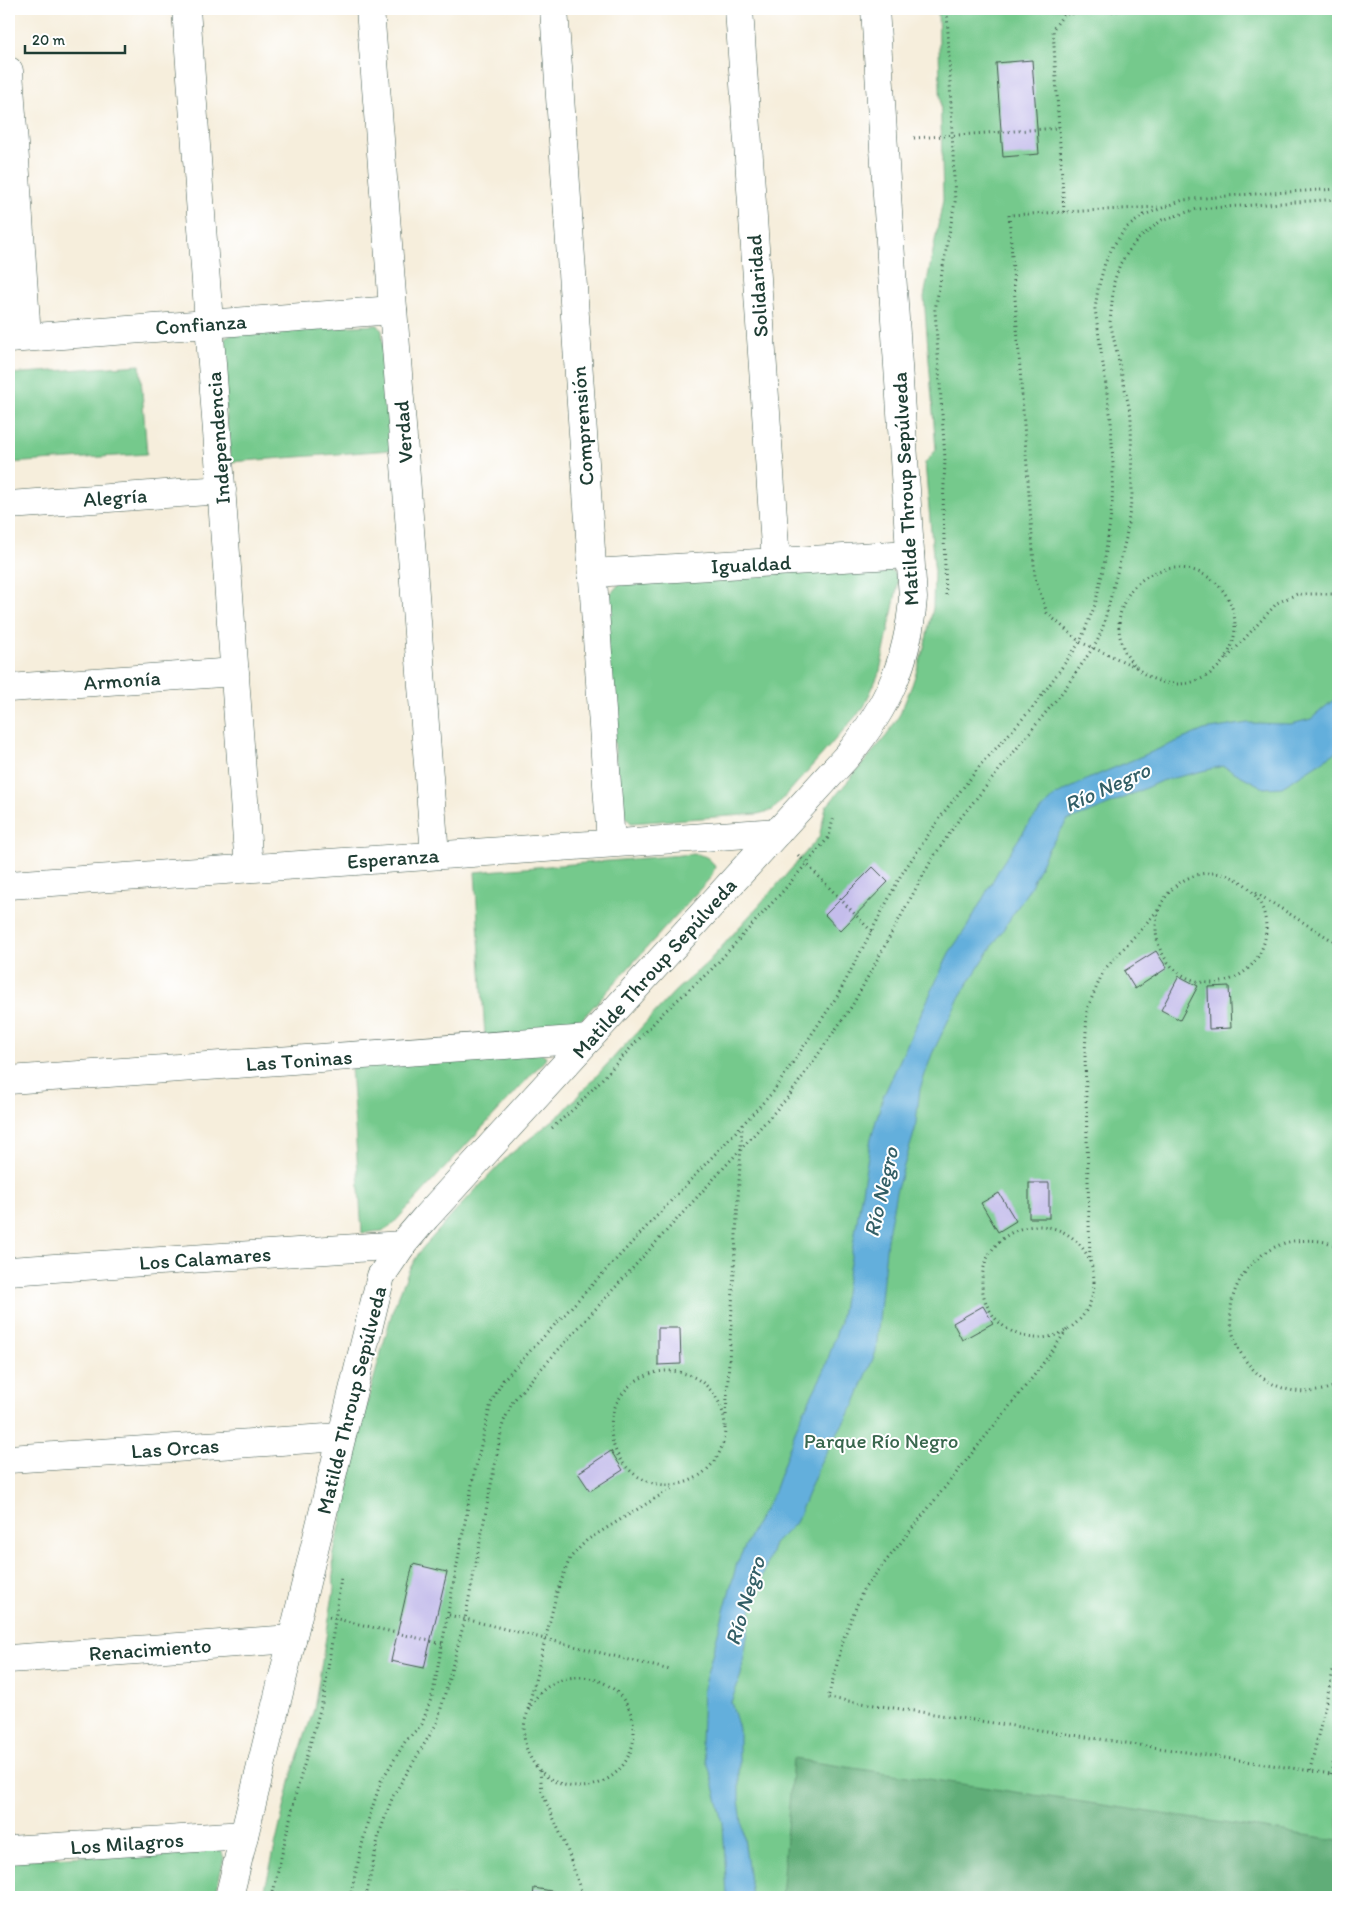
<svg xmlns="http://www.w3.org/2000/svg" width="1347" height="1906" viewBox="0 0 1347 1906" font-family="Itim,sans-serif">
<rect width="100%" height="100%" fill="#fff"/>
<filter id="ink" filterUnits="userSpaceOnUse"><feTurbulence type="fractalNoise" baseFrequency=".02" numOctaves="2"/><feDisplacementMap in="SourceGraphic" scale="10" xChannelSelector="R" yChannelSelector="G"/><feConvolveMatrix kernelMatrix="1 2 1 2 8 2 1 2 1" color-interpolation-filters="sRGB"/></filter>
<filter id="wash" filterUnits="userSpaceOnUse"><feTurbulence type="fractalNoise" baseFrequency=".0096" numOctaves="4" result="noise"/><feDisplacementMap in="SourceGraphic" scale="20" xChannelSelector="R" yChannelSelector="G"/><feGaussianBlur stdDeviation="1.12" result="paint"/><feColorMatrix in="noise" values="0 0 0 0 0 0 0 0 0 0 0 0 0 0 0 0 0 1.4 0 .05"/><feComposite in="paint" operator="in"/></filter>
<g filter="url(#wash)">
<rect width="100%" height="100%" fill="#f6eedc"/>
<g fill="#75c98c" stroke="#4a8360">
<polygon points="938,9 1338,9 1338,1897 263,1897 292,1774 314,1709 334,1589 333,1558 363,1418 393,1309 409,1270 420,1251 464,1202 508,1156 562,1113 675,991 708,962 785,876 819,837 826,807 887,735 900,714 912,685 924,648 933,608 934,566 925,463 936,450 924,297 943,200"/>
<polygon points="378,325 382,331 391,450 230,462 221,346 226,337 234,331"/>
<polygon points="140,365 147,454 9,463 9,374"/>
<path d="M 881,566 C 892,569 897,573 898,584 L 880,671 L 864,707 L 773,810 L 758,814 L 631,823 L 620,812 L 603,602 L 621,582 Z"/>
<path d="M 693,854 C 704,855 710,857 715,867 L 711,877 L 573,1029 L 485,1037 L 475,872 Z"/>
<polygon points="541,1053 546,1056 545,1060 390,1227 382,1231 362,1233 351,1067"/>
<polygon points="221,1849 224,1858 215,1897 9,1897 9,1860"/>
</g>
<polygon fill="#60ad78" stroke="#407556" points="793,1759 1338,1840 1338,1897 781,1897"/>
<polygon fill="#63afdc" stroke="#417688" points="1338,696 1338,751 1282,787 1264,788 1223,766 1161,781 1099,809 1067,821 1047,851 1030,888 960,996 932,1054 920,1089 915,1130 896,1192 887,1239 876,1351 855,1403 822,1459 796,1522 774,1544 752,1606 741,1675 731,1702 739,1729 739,1800 752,1897 727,1897 723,1823 712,1778 701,1743 703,1688 737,1563 757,1521 772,1497 798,1423 824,1371 840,1322 871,1138 883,1097 949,953 967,927 1002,864 1030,822 1055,796 1090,778 1204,730 1248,723 1291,724 1311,719"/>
<g id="blocks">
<g fill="#c4bdeb">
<polygon points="1032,60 1039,154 1003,157 996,63"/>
<polygon points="873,867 888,882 840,931 825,915"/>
<polygon points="1156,951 1167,968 1135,989 1124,971"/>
<polygon points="1179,976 1198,986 1180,1020 1161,1010"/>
<polygon points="1229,986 1231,1028 1209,1029 1208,987"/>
<rect x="1029" y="1183" width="20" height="35"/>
<polygon points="999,1193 1016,1221 998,1232 981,1203"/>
<polygon points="983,1306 993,1323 962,1340 953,1323"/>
<polygon points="658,1328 680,1328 681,1364 658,1365"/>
<polygon points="611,1451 623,1470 590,1491 578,1473"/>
<polygon points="413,1564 447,1572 424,1668 391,1661"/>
<polygon points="534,1888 557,1892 556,1897 533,1897"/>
</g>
</g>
</g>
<g filter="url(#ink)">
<use href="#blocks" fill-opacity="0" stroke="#3f584d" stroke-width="1"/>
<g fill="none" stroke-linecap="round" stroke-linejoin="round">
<defs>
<g id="street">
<polyline points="186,9 249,868"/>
<polyline points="370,9 435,855"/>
<polyline points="554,9 611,843"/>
<polyline points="739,9 776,562"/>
<polyline points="9,71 27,337"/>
<polyline points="9,339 393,310"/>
<polyline points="9,505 222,490"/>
<polyline points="592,573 910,554"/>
<polyline points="9,688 235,672"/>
<polyline points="9,885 778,832"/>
<polyline points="9,1080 589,1039"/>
<polyline points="9,1271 402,1245"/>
<polyline points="9,1459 341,1437"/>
<polyline points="9,1659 292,1639"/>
<polyline points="9,1850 244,1835"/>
<path d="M 229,1897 L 381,1276 L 402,1245 L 426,1217 L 848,755 C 888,706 908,661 913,598 L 875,9"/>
</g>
</defs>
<use href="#street" stroke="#3f584d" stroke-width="29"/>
<g stroke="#3f584d" stroke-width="3" stroke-dasharray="1 4" stroke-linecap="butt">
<polyline points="914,138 1059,128"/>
<polyline points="1064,212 1053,29 1064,14 1149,9"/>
<circle cx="1177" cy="626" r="58"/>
<polyline points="946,595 943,510 945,459 935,310 955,202 947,9"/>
<polyline points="1227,658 1277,603 1297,594 1338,594"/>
<polyline points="1136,667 1080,642 1047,613 1035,578 1009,215 1158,207"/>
<polyline points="798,855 872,932"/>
<circle cx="1211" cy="928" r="55"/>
<polyline points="1256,893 1338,944"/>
<polyline points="552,1128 577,1106 663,1013 711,970 783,891 829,837 833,819"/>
<circle cx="1038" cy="1282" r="56"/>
<path d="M 1338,1247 C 1325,1239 1308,1240 1294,1241 C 1280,1243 1267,1250 1257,1259 C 1192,1318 1258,1419 1338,1385"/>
<polyline points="1090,1262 1085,1055 1087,1009 1104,970 1159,909"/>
<polyline points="1067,1330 1036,1373 863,1590 844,1637 828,1698 1338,1775"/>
<circle cx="668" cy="1428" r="57"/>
<polyline points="726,1415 742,1127"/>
<polyline points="449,1615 670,1670"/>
<polyline points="329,1617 443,1644"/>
<circle cx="579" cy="1732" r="55"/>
<polyline points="528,1709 557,1592 570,1558 587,1540 674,1487"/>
<polyline points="1310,1770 1338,1650"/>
<polyline points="540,1771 542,1792 567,1849 583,1897"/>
<polyline points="1331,1774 1338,1742"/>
<polyline points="272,1897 296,1793 324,1696 341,1578"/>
<polyline points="350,1897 367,1824 381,1781 405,1742 422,1724 433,1693 473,1479 491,1403 503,1380 773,1092 838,995 901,875 944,812 980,766 1035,705 1080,642 1095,605 1104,565 1112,507 1113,465 1111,420 1095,309 1098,289 1105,263 1113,246 1126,228 1144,215 1183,200 1238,195 1338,189"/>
<polyline points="366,1897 379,1834 393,1796 437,1723 465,1619 503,1423 513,1401 531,1380 789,1096 852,1006 932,859 958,821 1064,690 1097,642 1103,627 1126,538 1132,495 1131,416 1110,322 1114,282 1120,264 1128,252 1137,240 1162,220 1197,209 1338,199"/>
</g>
<use href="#street" stroke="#fff" stroke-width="28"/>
</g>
</g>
<g text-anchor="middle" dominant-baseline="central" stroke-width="4" stroke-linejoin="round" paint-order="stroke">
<g font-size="21" fill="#1f3d34" stroke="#fff">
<text transform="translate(757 286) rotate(-94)">Solidaridad</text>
<text transform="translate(201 324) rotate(-4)">Confianza</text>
<text transform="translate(582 426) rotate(-94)">Comprensión</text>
<text transform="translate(403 432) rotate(-94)">Verdad</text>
<text transform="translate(218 438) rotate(-94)">Independencia</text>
<text transform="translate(905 489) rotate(-93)">Matilde Throup Sepúlveda</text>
<text transform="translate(115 497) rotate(-4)">Alegría</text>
<text transform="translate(751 564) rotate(-3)">Igualdad</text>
<text transform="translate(122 680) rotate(-4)">Armonía</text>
<text transform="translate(393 858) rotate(-4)">Esperanza</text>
<text transform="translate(654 968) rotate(-48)">Matilde Throup Sepúlveda</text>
<text transform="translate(299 1060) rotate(-4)">Las Toninas</text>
<text transform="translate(205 1258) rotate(-4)">Los Calamares</text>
<text transform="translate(351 1400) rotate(-76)">Matilde Throup Sepúlveda</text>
<text transform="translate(175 1448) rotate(-4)">Las Orcas</text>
<text transform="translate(150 1649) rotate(-4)">Renacimiento</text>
<text transform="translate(127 1843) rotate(-4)">Los Milagros</text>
</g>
<g font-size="21" fill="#39674e" stroke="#fff">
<text x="881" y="1440">Parque Río Negro</text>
</g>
<g font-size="22" font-style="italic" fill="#335f66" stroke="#fff">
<text transform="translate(1107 787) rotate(-24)">Río Negro</text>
<text transform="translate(881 1192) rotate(-77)">Río Negro</text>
<text transform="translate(745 1601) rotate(-73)">Río Negro</text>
</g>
</g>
<rect width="1347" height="1906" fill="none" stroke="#fff" stroke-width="30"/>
<path d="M25 45v8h100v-8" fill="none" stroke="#1f3d34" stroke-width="2.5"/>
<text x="32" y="45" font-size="15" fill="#1f3d34" stroke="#ffffff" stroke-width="4" paint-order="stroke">20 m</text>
</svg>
